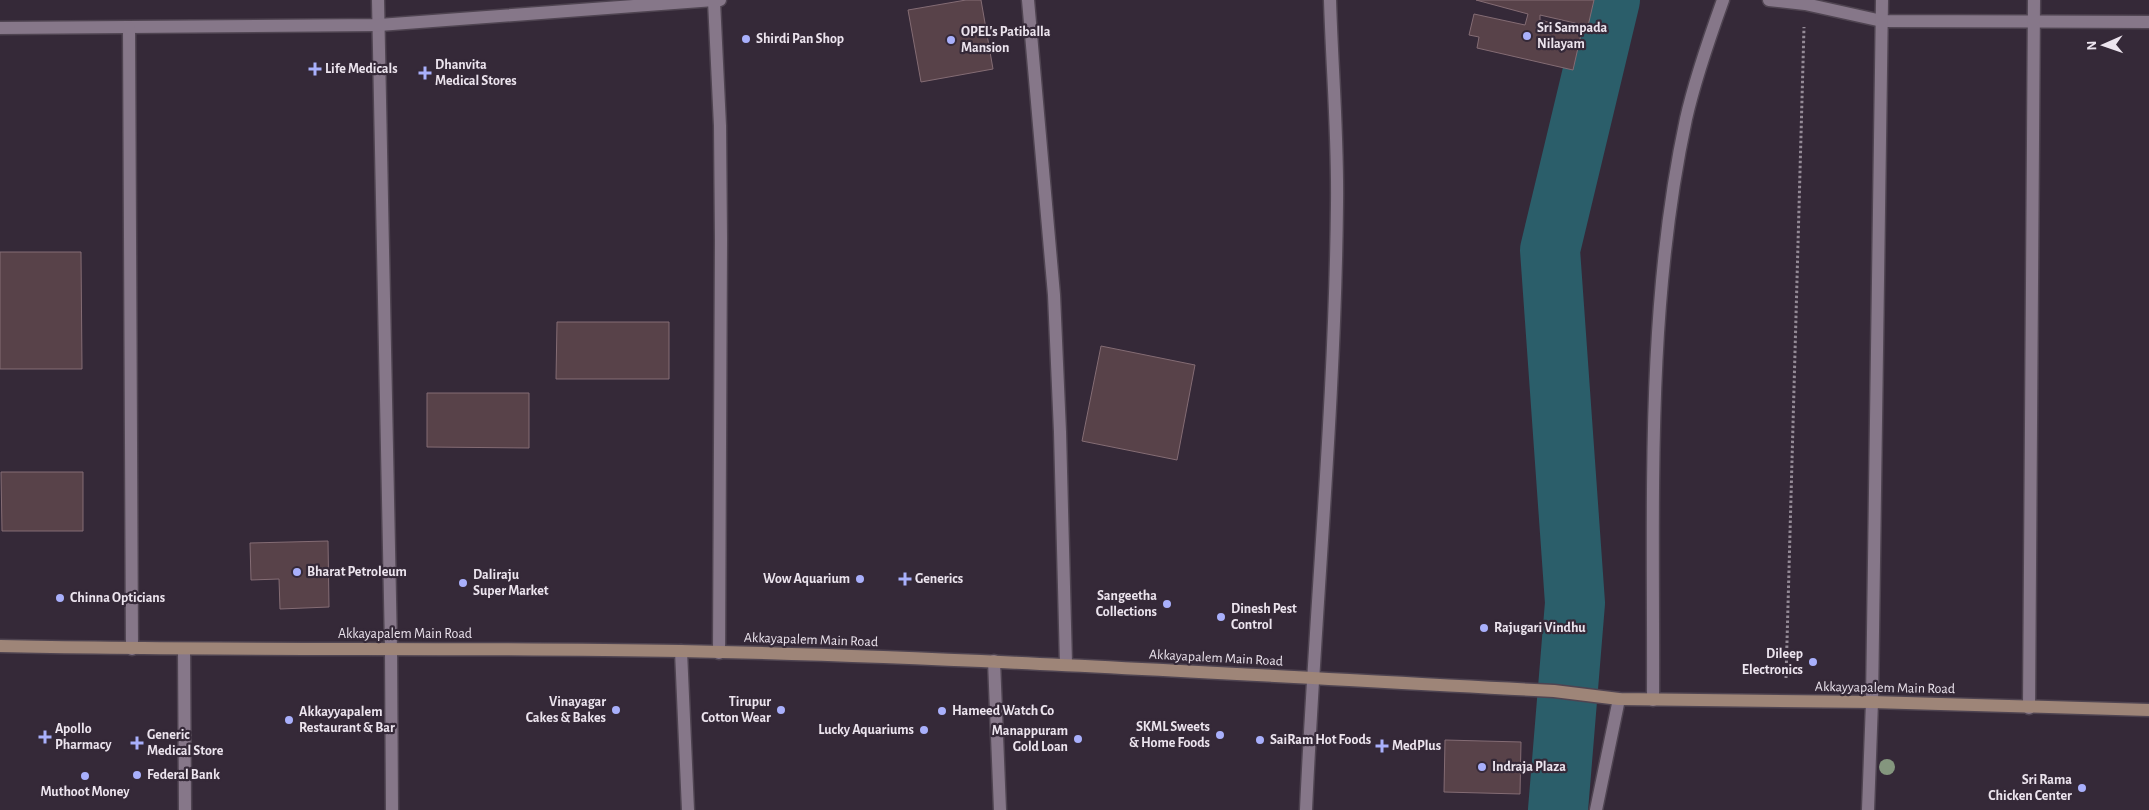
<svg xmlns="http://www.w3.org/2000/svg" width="2149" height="810" viewBox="0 0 2149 810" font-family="'Alegreya Sans',sans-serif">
<rect width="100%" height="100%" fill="#352938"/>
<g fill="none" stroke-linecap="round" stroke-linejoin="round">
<polyline stroke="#2b5e6a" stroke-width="60" points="1558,810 1575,603 1550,250 1610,0"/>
</g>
<g fill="#584249" stroke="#846c74">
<polygon points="966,0 981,0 993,69 921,82 908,10"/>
<polygon points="1476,0 1594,0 1588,26 1540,15 1540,20 1582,30 1573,70 1477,48 1479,37 1469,35 1474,14 1525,25 1528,14"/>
<polygon points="0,252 81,252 82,369 0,369"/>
<polygon points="557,322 669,322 669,379 556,379"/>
<polygon points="1101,346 1195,365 1177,460 1082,441"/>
<polygon points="427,393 529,393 529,448 427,447"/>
<polygon points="1,472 83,472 83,531 2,531"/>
<polygon points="328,541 329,607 280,609 279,579 251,580 250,543"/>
<polygon points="1445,740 1521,742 1520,794 1444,792"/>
</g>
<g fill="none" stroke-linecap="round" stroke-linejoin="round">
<defs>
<g id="minor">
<polyline points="378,0 391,648 392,810"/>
<polyline points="1028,0 1054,295 1060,432 1066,664"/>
<polyline points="1769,0 1805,4 1882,21 2149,22"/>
<polyline points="0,28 379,25 714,0"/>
<polyline points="129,28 132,649"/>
<polyline points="184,649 185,810"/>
<polyline points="681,651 688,810"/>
<polyline points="719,653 721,240 720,126 714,1 720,0"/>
<polyline points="994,661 1000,810"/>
<path d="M 1653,700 C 1654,506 1645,310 1686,119 C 1695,79 1709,39 1723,0"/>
<polyline points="2029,708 2034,0"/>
<path d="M 1306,810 C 1315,608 1335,406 1337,204 C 1338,136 1332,68 1330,0"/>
<polyline points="1596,810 1619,699"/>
<polyline points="1868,810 1872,702 1882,0"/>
</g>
<path id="secondary" d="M 0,646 C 227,651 453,647 680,651 C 972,657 1263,676 1554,691 L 1619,699 L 1872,702 L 2149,710"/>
</defs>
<use href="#minor" stroke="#4f4451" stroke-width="15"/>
<use href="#secondary" stroke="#4f4451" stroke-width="15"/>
<polyline stroke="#958b97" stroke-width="3" stroke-dasharray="2.5 2.5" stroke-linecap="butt" points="1786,678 1804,27"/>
<use href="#minor" stroke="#867789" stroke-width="12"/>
<use href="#secondary" stroke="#9e8578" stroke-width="12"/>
</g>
<circle fill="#84967e" cx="1887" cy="767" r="8"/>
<g fill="#a9b0fc" stroke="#352938" stroke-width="2">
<circle cx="1527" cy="36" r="5"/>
<circle cx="746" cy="39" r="5"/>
<circle cx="951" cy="40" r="5"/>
<path d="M312.5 61.5h5v5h5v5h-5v5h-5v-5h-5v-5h5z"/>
<path d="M422.5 65.5h5v5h5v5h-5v5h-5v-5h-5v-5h5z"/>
<circle cx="297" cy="572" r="5"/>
<circle cx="860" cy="579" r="5"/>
<path d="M902.5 571.5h5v5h5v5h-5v5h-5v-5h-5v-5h5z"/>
<circle cx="463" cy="583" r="5"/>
<circle cx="60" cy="598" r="5"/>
<circle cx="1167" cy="604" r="5"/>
<circle cx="1221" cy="617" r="5"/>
<circle cx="1484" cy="628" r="5"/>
<circle cx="1813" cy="662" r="5"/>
<circle cx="616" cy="710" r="5"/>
<circle cx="781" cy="710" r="5"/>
<circle cx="942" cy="711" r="5"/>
<circle cx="289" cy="720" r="5"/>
<circle cx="924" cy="730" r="5"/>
<circle cx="1220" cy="735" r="5"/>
<path d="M42.5 729.5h5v5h5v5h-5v5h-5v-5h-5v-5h5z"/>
<circle cx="1078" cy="739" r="5"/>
<circle cx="1260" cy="740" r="5"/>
<path d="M134.5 735.5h5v5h5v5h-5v5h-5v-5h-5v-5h5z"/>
<path d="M1379.5 738.5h5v5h5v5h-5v5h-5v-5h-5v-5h5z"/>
<circle cx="1482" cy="767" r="5"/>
<circle cx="137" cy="775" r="5"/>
<circle cx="85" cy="776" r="5"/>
<circle cx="2082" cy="788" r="5"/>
</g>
<g text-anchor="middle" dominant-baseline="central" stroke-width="4.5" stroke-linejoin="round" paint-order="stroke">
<g font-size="14" font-weight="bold" fill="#ece4ee" stroke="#352938" text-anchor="start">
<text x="1537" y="28">Sri Sampada<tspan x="1537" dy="16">Nilayam</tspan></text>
<text x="961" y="32">OPEL's Patiballa<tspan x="961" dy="16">Mansion</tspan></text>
<text x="756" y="39">Shirdi Pan Shop</text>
<text x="435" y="65">Dhanvita<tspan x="435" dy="16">Medical Stores</tspan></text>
<text x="325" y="69">Life Medicals</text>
<text x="307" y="572">Bharat Petroleum</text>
<text x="473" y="575">Daliraju<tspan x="473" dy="16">Super Market</tspan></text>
<text x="850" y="579" text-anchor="end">Wow Aquarium</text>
<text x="915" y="579">Generics</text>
<text x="1157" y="596" text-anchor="end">Sangeetha<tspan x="1157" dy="16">Collections</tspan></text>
<text x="70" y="598">Chinna Opticians</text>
<text x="1231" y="609">Dinesh Pest<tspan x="1231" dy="16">Control</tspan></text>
<text x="1494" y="628">Rajugari Vindhu</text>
<text x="1803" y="654" text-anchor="end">Dileep<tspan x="1803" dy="16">Electronics</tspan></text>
<text x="606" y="702" text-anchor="end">Vinayagar<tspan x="606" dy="16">Cakes &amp; Bakes</tspan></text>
<text x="771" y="702" text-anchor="end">Tirupur<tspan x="771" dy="16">Cotton Wear</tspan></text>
<text x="952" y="711">Hameed Watch Co</text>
<text x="299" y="712">Akkayyapalem<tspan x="299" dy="16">Restaurant &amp; Bar</tspan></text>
<text x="1210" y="727" text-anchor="end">SKML Sweets<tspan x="1210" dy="16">&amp; Home Foods</tspan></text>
<text x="55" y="729">Apollo<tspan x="55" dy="16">Pharmacy</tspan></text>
<text x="914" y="730" text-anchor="end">Lucky Aquariums</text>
<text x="1068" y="731" text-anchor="end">Manappuram<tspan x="1068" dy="16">Gold Loan</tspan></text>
<text x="147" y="735">Generic<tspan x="147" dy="16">Medical Store</tspan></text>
<text x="1270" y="740">SaiRam Hot Foods</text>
<text x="1392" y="746">MedPlus</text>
<text x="1492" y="767">Indraja Plaza</text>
<text x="147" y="775">Federal Bank</text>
<text x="2072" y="780" text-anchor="end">Sri Rama<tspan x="2072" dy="16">Chicken Center</tspan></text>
<text x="85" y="792" text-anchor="middle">Muthoot Money</text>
</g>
<g font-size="14" fill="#ece4ee" stroke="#352938">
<text x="405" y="634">Akkayapalem Main Road</text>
<text transform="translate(811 640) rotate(2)">Akkayapalem Main Road</text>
<text transform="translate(1216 658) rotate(3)">Akkayapalem Main Road</text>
<text transform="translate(1885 688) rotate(1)">Akkayyapalem Main Road</text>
</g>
</g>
<g transform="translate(2104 45) rotate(268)" stroke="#352938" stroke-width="4" paint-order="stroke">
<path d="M0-4L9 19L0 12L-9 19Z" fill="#ece4ee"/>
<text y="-8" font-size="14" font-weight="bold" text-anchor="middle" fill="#ece4ee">N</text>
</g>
</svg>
